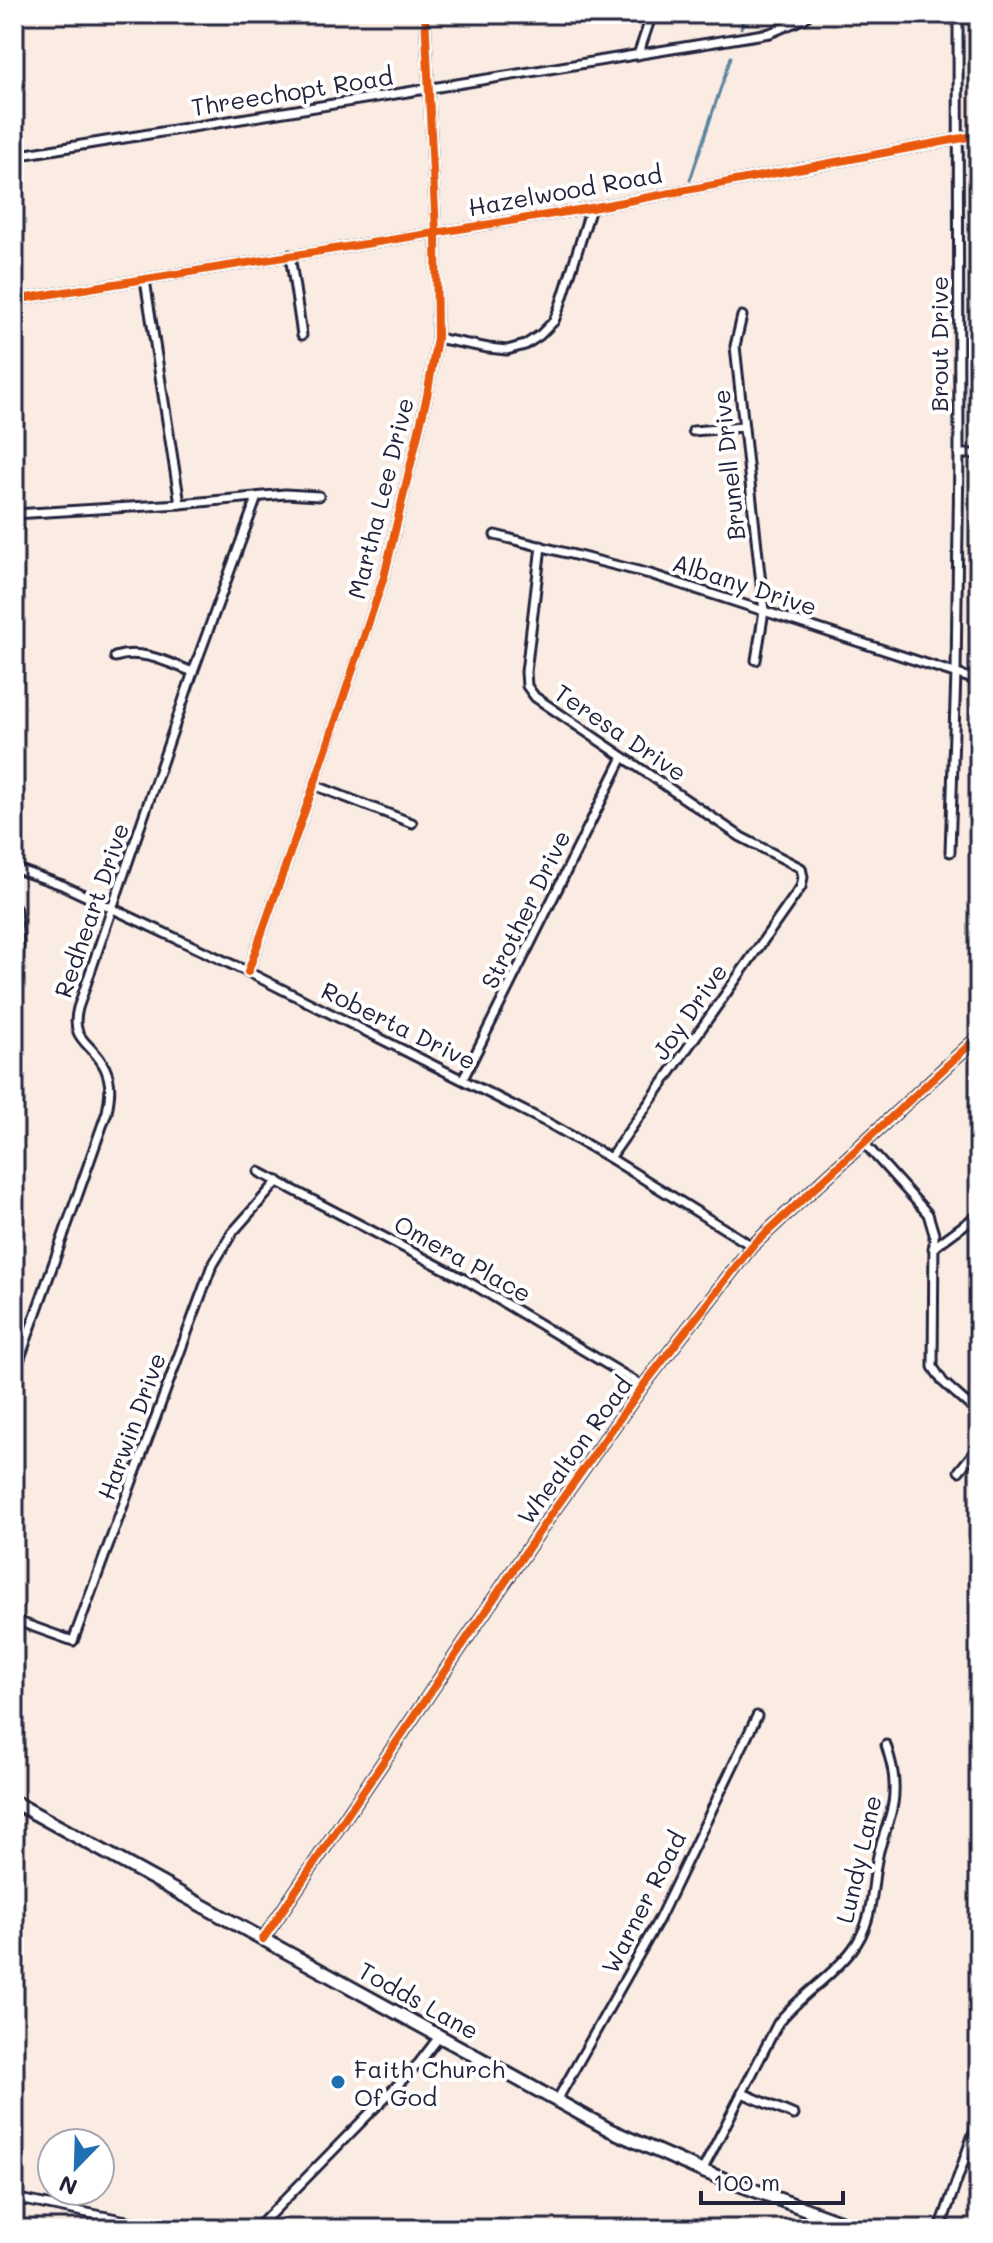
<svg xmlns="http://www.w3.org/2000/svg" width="993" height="2243" viewBox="0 0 993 2243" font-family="Mali,sans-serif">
<rect width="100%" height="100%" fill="#fbece3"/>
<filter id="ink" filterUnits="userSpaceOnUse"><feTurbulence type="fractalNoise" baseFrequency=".0125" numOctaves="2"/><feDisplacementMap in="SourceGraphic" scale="16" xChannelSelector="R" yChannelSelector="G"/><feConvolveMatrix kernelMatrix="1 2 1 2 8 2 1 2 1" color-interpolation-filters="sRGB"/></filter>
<g filter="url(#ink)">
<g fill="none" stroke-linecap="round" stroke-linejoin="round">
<g stroke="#5a859e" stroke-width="3">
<polyline points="741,28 746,14"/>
<polyline points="690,180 731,57"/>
</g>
<defs>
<g id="minor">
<polyline points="638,55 652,14"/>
<polyline points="14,156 770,33 805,18 808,14"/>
<polyline points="290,255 302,335"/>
<polyline points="145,280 180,504"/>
<polyline points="14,300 591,208 979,135"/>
<polyline points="742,316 735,346 764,611 756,660"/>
<polyline points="437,338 488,348 507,350 525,345 540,335 554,321 561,303 591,208"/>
<polyline points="693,431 743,427"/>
<polyline points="959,454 979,454"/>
<polyline points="14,514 180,504 285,494 319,496"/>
<polyline points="495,535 650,574 979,681"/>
<polyline points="541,546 526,672 527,686 535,697 741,837 801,868 803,877 801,887 610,1158"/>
<path d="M 115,657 C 141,648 169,663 193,672"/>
<polyline points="314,785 412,823"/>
<polyline points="950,852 956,673 959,454 958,14"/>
<polyline points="14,868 62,885 248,972 550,1124 610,1158 752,1246"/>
<polyline points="248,972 314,785 384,577 427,396 437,338 436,232 425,14"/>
<polyline points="463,1079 623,757"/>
<polyline points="864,1143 928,1214 934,1234 933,1367 943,1382 979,1414"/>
<polyline points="259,1172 464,1279 643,1386"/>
<polyline points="933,1248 979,1214"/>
<path d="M 14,1375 L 107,1112 C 110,1096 112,1083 105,1068 C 93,1042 69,1042 78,1008 L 193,672 L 257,497"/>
<polyline points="959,1471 979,1446"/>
<polyline points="14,1620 73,1641 211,1268 232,1233 278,1181"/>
<polyline points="742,2093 794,2115"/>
<polyline points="556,2102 659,1919 757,1716"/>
<path d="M 702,2171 L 778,2023 C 800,1995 831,1978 852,1950 C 876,1919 870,1887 879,1851 C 884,1832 894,1812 894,1792 C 895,1775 891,1761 886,1745"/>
<polyline points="14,2198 166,2229"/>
<polyline points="256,2229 419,2063 439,2037"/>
<polyline points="940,2229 978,2120 975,2104 979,2084"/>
</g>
<polyline id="tertiary" points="263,1939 552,1513 643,1386 752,1246 979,1036"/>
<g id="secondary">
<polyline points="14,910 17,944 14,971"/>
<polyline points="14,1802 610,2130 702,2171 860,2229"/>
</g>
</defs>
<use href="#minor" stroke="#22223b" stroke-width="13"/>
<use href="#tertiary" stroke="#22223b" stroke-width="15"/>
<use href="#secondary" stroke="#22223b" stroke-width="17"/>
<use href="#minor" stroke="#fff" stroke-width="7"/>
<use href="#tertiary" stroke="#fff" stroke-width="9"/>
<use href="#secondary" stroke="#fff" stroke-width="11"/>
<defs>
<g id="cycleway">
<polyline points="14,300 591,208 979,135"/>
<polyline points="248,972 314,785 384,577 427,396 437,338 436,232 425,14"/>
<polyline points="263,1939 552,1513 643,1386 752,1246 979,1036"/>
</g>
</defs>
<use href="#cycleway" stroke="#fff" stroke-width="13"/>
<use href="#cycleway" stroke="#e8590c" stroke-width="8"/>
</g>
</g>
<circle fill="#1f6fb2" stroke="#fff" stroke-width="3" cx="338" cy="2082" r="8"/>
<g text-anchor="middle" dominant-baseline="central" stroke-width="8" stroke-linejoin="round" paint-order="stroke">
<g font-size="24" fill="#22223b" stroke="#fff">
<text transform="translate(292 91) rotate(-9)">Threechopt Road</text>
<text transform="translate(565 190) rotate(-10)">Hazelwood Road</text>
<text transform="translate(938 344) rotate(-90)">Brout Drive</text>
<text transform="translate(728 465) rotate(-96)">Brunell Drive</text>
<text transform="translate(380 498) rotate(-76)">Martha Lee Drive</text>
<text transform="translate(745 584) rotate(18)">Albany Drive</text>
<text transform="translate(621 732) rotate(34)">Teresa Drive</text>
<text transform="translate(525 909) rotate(-64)">Strother Drive</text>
<text transform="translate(91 910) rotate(-71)">Redheart Drive</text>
<text transform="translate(689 1011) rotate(-55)">Joy Drive</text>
<text transform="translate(399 1025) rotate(26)">Roberta Drive</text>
<text transform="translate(463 1258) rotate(29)">Omera Place</text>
<text transform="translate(131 1426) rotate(-70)">Harwin Drive</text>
<text transform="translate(574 1450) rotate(-54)">Whealton Road</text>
<text transform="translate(858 1859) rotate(-77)">Lundy Lane</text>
<text transform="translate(643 1902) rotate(-63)">Warner Road</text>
<text transform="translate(419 2000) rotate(29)">Todds Lane</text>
</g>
<g font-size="24" fill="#22223b" stroke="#fff" text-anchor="start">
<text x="354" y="2068">Faith Church<tspan x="354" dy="28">Of God</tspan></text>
</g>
</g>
<rect width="993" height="2243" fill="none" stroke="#fff" stroke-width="48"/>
<rect x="24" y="24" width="945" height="2195" fill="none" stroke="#22223b" stroke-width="3" filter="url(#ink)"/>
<g transform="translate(76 2167) rotate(203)"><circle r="38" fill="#ffffff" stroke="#a7a7b1" stroke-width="2"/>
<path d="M0-6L14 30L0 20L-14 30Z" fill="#1f6fb2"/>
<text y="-12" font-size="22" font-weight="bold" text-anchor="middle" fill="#22223b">N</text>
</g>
<path d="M701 2191v12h142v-12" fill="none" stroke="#22223b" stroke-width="4"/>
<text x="713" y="2191" font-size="24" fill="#22223b" stroke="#ffffff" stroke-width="6" paint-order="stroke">100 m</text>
</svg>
